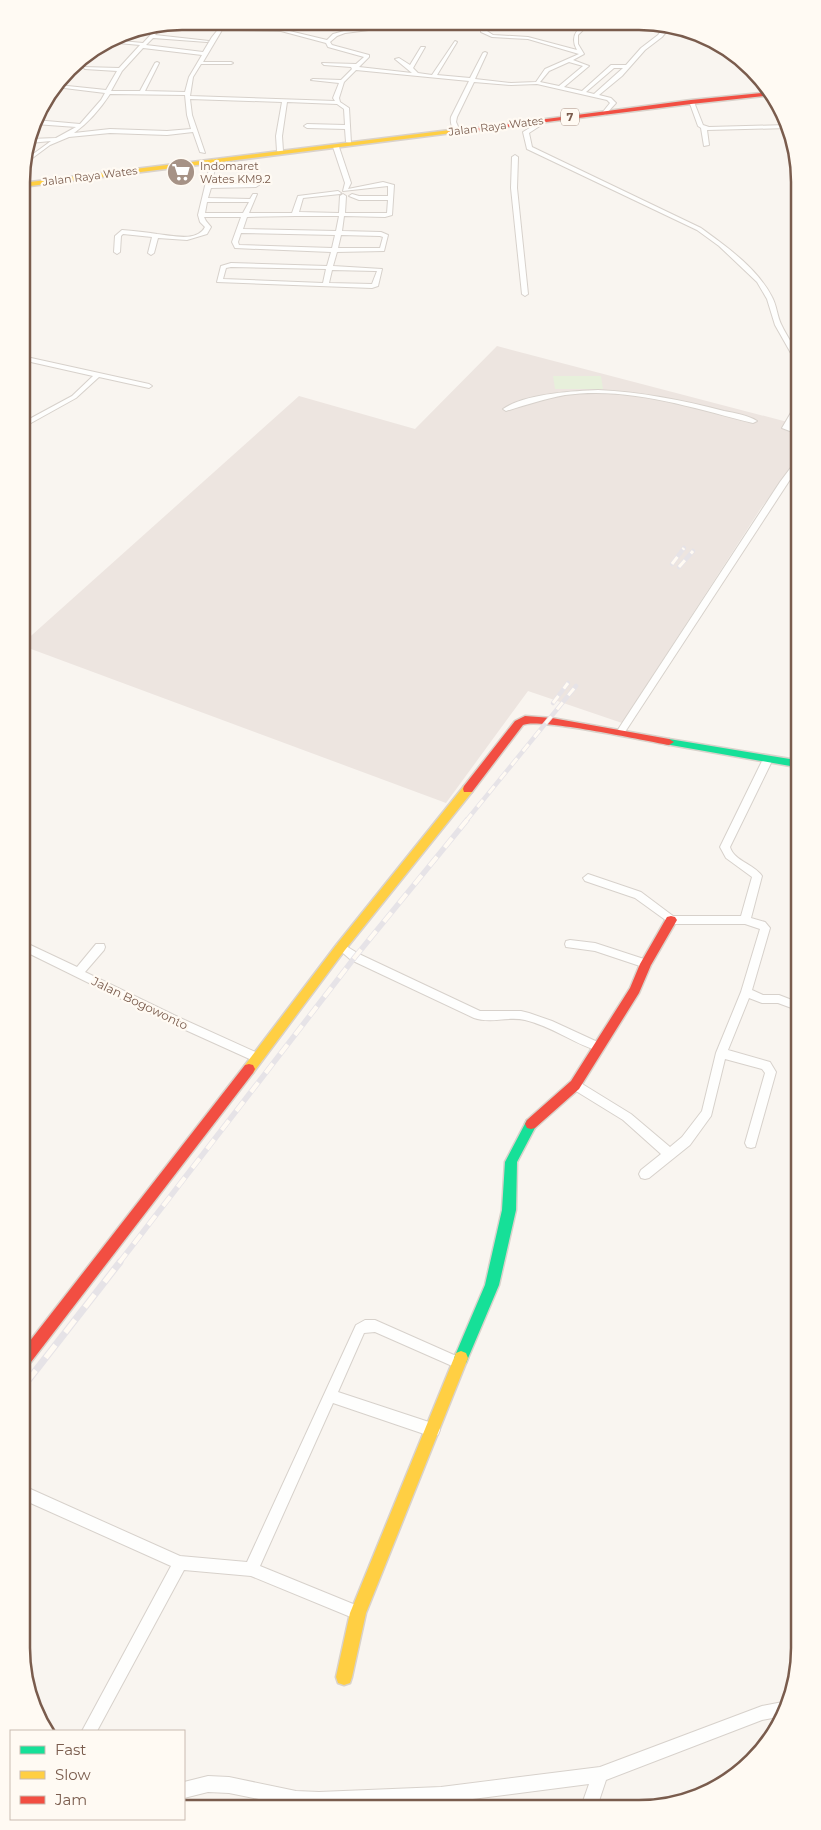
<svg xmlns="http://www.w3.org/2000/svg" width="821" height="1830" viewBox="0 0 821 1830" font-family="Montserrat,sans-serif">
<rect width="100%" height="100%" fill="#f9f5f0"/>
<polygon fill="#ede5e0" points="497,346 795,424 795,464 761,508 622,723 528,691 446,803 23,646 23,643 299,396 415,429"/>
<polygon fill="#e7f0db" points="553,376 601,376 603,389 555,389"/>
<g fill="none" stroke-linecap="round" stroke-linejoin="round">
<defs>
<g id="street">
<path d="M 224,22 L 228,22 L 224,28 L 281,29 L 327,40 L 333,34 L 344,31 L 418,23 L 416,24 L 345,33 L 337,36 L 330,42 L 332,45 L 369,55 L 369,57 L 359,67 L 412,73 L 395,59 L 399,58 L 410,65 L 421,47 L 425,47 L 413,68 L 418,73 L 432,75 L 455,41 L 457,42 L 437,75 L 470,78 L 483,53 L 485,52 L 487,53 L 475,79 L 511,83 L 536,82 L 545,69 L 579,54 L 528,39 L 492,37 L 481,32 L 481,30 L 503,23 L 510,23 L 487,31 L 493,35 L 528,37 L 577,50 C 569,36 578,24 594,24 L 584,29 L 578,35 L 578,44 L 584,54 L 573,60 L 589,66 L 564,87 L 582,91 L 611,65 L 626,65 L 641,48 L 658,35 L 667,24 L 672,25 L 662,37 L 645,50 L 622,76 L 599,95 L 611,98 L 616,103 L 605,115 L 602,113 L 610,103 L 607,100 L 537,84 L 511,85 L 474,82 L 457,117 L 456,122 L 460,131 L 457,133 C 452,130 450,122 451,117 L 469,81 L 356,70 L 344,82 L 339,98 L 340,102 L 349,108 L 351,143 L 346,142 L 345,129 L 307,128 L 304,126 L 307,124 L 345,125 L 344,109 L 337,104 L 287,102 L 282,136 L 283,151 L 280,153 L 277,151 L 276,136 L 282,102 L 190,99 L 192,115 L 205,153 L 200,152 L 193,132 L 167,135 L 110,133 L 69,137 L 50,145 L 23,165 L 25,160 L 51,141 L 30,143 L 30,139 L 56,138 L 76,127 L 35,124 L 35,120 L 80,124 L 101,100 L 105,93 L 56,87 L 58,85 L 106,90 L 117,71 L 85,69 L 83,67 L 119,68 L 140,45 L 107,42 L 111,40 L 143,43 L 159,26 L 163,25 L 155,35 L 209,41 L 207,42 L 153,38 L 146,45 L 203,52 L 212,37 ZM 222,30 L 281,31 L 326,43 L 328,47 L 364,57 L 356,64 L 322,63 L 324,65 L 351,67 L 352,69 L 341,80 L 313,79 L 311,80 L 339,83 L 333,98 L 335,101 L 190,96 L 193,77 L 201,64 L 231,64 L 233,63 L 231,62 L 203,62 ZM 143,48 L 202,55 L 189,77 L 185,92 L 145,91 L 159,63 L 157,62 L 155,63 L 140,91 L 111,91 L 122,71 ZM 569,62 L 583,66 L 559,86 L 540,82 L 549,71 ZM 614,68 L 623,68 L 594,94 L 586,92 ZM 110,94 L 185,95 L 187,115 L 191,129 L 167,131 L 110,129 L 74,133 C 88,123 101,108 110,94 Z"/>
<polygon points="121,34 123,36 117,36"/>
<polygon points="689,101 694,102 703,125 709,127 787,125 789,128 707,130 709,145 704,146 701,128 698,126"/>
<path d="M 544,119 L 549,120 L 529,133 L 532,147 L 701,228 C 727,247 757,268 772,297 C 777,306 777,317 782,326 C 787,337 795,345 795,357 L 792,355 L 775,325 L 767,299 L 757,282 L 719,246 L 697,230 L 527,149 L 523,132 Z"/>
<path d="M 336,145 L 339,147 L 351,183 L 348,189 L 383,182 L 394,185 L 392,215 L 385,217 L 344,216 L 342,231 L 381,232 L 388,235 L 384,251 L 337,252 L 333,266 L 382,269 L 378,286 L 372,288 L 217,282 L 221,266 L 231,263 L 327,266 L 331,252 L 235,248 L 232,242 L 241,217 L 204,217 L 206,221 L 211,227 L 207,234 L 187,240 L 158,238 L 154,253 L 151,255 L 148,253 L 152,237 L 123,234 L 121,236 L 120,252 L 117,254 L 114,252 L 115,236 L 122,230 C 134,231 146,232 157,234 C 170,235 197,243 205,227 L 200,222 L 198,215 L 211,161 L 214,159 L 217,161 L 211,184 L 256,183 L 259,185 L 256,187 L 211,188 L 208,198 L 250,199 L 253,194 L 257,194 L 249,213 L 292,213 L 298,196 L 338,191 L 341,193 L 340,194 L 303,198 L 299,212 L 339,213 L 340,196 L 343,194 L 346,196 L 345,213 L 387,213 L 388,200 L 359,200 L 349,196 L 352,194 L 359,196 L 388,196 L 388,186 L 343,191 L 345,183 L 333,147 ZM 207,202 L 249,202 L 243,213 L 205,213 ZM 296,216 L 339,216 L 336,231 L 243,229 L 247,217 ZM 241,233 L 335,235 L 332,248 L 239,245 L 238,242 ZM 341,235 L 380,236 L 383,237 L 380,248 L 338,248 ZM 231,267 L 326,269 L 323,283 L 223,279 L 226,268 ZM 332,270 L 375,271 L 377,271 L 372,284 L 329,283 Z"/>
<polygon points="515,155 518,157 517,188 528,294 525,296 522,294 511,188 512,157"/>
<polygon points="24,298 26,297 29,299 22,303 22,299"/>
<polygon points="22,356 149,384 152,386 149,388 99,377 76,398 22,428 22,423 72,396 93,376 22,360"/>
<path d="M 598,390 C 641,392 682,400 724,411 C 734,413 748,415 757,421 L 753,423 C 693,408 628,386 565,395 C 544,399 526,405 506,411 L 503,409 C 524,394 572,391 598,390 Z"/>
<polygon points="795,409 795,417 790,427 795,429 795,433 782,428 792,411"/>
<polygon points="792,466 795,466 795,472 625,732 619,732 618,730 619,728 780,482"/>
<path d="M 768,756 L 773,759 L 730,847 C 734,861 754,864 762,876 L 751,918 L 765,922 L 770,928 L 752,990 L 763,995 L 779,995 L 797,1002 L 797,1010 L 778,1003 L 762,1003 L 749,998 L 728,1050 L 770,1062 L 776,1072 L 755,1147 L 751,1148 L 747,1147 L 745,1143 L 765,1073 L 762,1069 L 725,1059 L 711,1116 L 690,1145 L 649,1178 L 645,1179 L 641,1178 L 639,1174 L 641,1170 L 661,1154 L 623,1120 L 571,1088 L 569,1085 L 571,1082 L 575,1080 L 579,1082 L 631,1114 L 670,1147 L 682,1137 L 702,1111 L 716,1053 L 741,992 L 760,929 L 745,924 L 671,924 L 635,898 L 585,881 L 583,878 L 588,874 L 641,892 L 673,916 L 741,916 L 752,877 L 726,858 L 720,847 L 763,759 Z"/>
<polygon points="570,940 595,943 650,961 651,964 650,967 646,968 595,951 566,947 565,944 566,941"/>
<polygon points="24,942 77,967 96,944 104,944 105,947 104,950 85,972 178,1017 262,1055 263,1058 262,1061 258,1063 254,1061 170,1023 24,951"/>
<path d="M 341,943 L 359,954 L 480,1011 L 521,1011 L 529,1013 L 552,1021 L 602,1044 L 603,1047 L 602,1050 L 598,1051 C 573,1043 551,1026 525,1020 C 508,1016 491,1024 474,1018 L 351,960 L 336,947 L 337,944 Z"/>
<polygon points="365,1320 375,1320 463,1359 465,1363 463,1367 459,1369 375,1332 364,1333 338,1392 438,1425 440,1430 438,1435 433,1437 333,1403 260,1566 363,1608 365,1613 363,1618 358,1620 251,1576 184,1570 97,1731 82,1731 171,1566 26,1501 26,1487 180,1556 247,1562 356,1325"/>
<polygon points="788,1701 789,1701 783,1716 762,1720 606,1780 598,1804 582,1804 589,1784 441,1803 395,1805 288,1805 229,1793 208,1792 184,1798 184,1782 208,1776 229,1777 296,1791 319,1792 441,1787 600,1767 762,1706"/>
</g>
<g id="fast">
<polygon points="669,739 796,760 796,767 665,744 664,742"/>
<polygon points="531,1119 535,1120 537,1124 517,1162 516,1210 499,1285 466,1363 461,1365 456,1363 454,1358 485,1285 502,1210 505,1162 527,1120"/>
</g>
<g id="slow">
<polygon points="450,130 453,132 452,133 22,187 22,183"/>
<polygon points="468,785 472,786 473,789 472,792 345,950 253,1073 249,1074 245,1073 243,1069 245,1065 337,944 464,786"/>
<polygon points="461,1351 466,1353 468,1358 366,1613 352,1677 350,1683 344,1685 338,1683 336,1677 350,1613 454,1358 456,1353"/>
</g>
<g id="jam">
<polygon points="772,92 774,95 691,104 450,134 447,132 691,100"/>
<path d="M 525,716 L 552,718 L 669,739 L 674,742 L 669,745 C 647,741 536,717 523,725 L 472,792 L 464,792 L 463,789 L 464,786 L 515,721 Z"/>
<polygon points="671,916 675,917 677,920 651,965 639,993 579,1089 535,1128 531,1129 527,1128 525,1124 527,1120 571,1081 630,988 640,964 667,917"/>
<polygon points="249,1064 253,1065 255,1069 253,1073 31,1362 26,1364 26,1346 245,1065"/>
</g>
</defs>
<use href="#street" stroke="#d7d1cb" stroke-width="2"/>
<use href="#fast" stroke="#d9d2cb" stroke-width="3"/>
<use href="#slow" stroke="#d9d2cb" stroke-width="3"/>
<use href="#jam" stroke="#d9d2cb" stroke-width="3"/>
<use href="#street" fill="#fefefd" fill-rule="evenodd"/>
<use href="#fast" fill="#16e098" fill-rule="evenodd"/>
<use href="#slow" fill="#ffcf43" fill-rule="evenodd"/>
<use href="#jam" fill="#f24e42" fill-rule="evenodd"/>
<defs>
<g id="rail-far2">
<polyline points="672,564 684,548"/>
<polyline points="679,567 693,551"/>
<polyline points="553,703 568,683"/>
<polyline points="466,821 576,686"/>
</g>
<polyline id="rail-far1" points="119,1263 355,957 467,820"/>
<polyline id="rail" points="26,1383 120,1262"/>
</defs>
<use href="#rail-far2" stroke="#e6e3e7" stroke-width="4.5"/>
<use href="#rail-far1" stroke="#e6e3e7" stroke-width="5.5"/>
<use href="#rail" stroke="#e6e3e7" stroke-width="7"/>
<use href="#rail-far2" stroke="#fffaf3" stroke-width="3" stroke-dasharray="9" stroke-linecap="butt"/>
<use href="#rail-far1" stroke="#fffaf3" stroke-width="4" stroke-dasharray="12" stroke-linecap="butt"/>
<use href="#rail" stroke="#fffaf3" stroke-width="5" stroke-dasharray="16" stroke-linecap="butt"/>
</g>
<defs>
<symbol id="supermarket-disc" viewBox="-11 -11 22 22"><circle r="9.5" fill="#a69286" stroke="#fffaf3"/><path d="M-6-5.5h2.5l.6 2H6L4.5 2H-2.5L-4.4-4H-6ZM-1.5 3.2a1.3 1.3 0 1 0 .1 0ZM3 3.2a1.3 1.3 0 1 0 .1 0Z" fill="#fff"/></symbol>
</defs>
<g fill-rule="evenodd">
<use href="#supermarket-disc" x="165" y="156" width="32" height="32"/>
</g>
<g text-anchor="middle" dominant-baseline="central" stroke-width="4.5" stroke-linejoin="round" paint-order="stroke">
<rect fill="#fffaf3" stroke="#a28b7f" stroke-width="1" x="561" y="108.5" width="18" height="17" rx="4"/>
<g font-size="11" font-weight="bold" fill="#7a5c4d">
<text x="570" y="117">7</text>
</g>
<g font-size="11" fill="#7a5c4d" stroke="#fffaf3">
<text transform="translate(496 126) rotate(-7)">Jalan Raya Wates</text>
<text transform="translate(90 176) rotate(-7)">Jalan Raya Wates</text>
</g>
<g font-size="11" fill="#7a5c4d" stroke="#fffaf3" text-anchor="start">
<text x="200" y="166">Indomaret<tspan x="200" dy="13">Wates KM9.2</tspan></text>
</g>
<g font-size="12" fill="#7a5c4d" stroke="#fffaf3">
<text transform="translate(140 1003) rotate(26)">Jalan Bogowonto</text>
</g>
</g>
<path d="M0 0H821V1830H0ZM182 30H639A152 152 0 0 1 791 182V1648A152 152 0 0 1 639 1800H182A152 152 0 0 1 30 1648V182A152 152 0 0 1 182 30Z" fill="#fffaf3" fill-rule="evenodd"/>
<path fill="none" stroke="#7a5c4d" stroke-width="2.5" d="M182 30H639A152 152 0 0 1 791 182V1648A152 152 0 0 1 639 1800H182A152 152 0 0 1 30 1648V182A152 152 0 0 1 182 30Z"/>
<rect x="10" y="1730" width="175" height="90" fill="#fffaf3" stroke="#cabbb1"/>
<rect x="20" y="1746" width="25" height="8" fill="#16e098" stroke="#cabbb1"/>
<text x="55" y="1755" font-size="15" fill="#7a5c4d">Fast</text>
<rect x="20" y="1771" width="25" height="8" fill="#ffcf43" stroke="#cabbb1"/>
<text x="55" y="1780" font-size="15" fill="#7a5c4d">Slow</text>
<rect x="20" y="1796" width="25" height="8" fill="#f24e42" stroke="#cabbb1"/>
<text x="55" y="1805" font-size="15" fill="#7a5c4d">Jam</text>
</svg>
